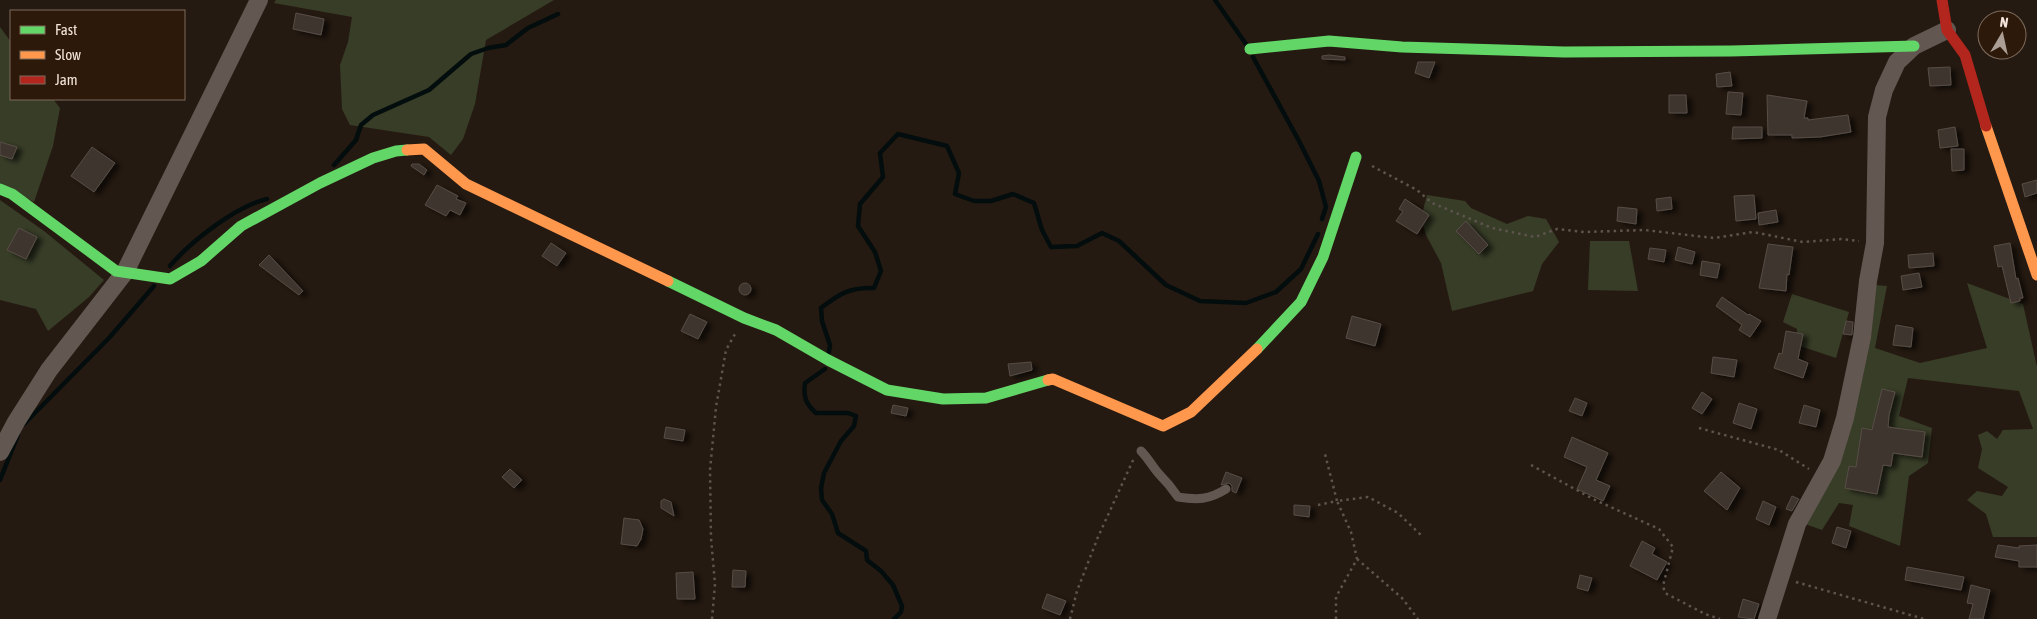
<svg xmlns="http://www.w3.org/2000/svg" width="2037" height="619" viewBox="0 0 2037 619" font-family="'Asap Condensed',sans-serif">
<defs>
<filter id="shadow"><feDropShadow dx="5.5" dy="3" stdDeviation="2.5" flood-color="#0009"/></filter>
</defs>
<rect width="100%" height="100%" fill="#251a11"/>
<g fill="#383d27">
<polygon points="276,0 554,0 486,40 475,104 463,139 451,155 429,137 350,125 342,109 340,65 348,42 352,17 274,3"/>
<polygon points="0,27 11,42 11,99 53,99 60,108 53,146 34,202 0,184"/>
<polygon points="1427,195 1465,201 1471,208 1507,224 1528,216 1546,219 1559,242 1542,264 1533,291 1452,311 1441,263 1426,235 1421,218"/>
<polygon points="0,200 44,231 104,280 89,297 48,331 36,309 0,300"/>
<polygon points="1590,241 1629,241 1638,291 1588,290"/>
<polygon points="1967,283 2023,304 2037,367 2037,537 1993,537 1986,514 1967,500 1977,491 2002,496 2008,487 1978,468 1982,449 1978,435 1987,431 1997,439 2003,430 2033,429 2019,391 1908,378 1899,416 1932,428 1928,463 1909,476 1900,546 1849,526 1853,505 1839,503 1822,530 1805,524 1820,492 1874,285 1887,286 1875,348 1920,363 1987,348"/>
<polygon points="1792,294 1849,312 1836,358 1797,345 1797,329 1783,322"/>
</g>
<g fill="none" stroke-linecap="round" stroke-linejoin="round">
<g stroke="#030d0d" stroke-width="4.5">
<polyline points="1215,0 1246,44"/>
<polyline points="1253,57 1299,141 1319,181 1326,207 1322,219"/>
<polyline points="334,165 356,140 361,125 373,115 429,90 471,54 488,48 506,45 528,28 558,14"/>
<path d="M 170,266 C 190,242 236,206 267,199"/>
<path d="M 829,352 L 830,345 L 822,321 L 821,308 C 839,294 850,287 874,288 L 881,271 L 875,252 L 858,226 L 860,204 L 883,177 L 880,153 L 898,134 L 947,146 L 959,173 L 955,194 L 974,201 L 991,201 L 1013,194 L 1034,203 L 1042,230 L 1051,247 L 1077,246 L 1102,233 L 1119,241 L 1166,285 L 1200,301 L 1246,303 L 1276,292 L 1301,269 L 1318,234"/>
<path d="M 825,369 L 805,383 C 803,397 806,404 816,413 L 848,413 L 856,416 L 854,426 L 841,441 L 824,473 L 821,488 L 822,500 L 832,514 L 838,533 L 866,551 L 867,560 L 881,571 L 893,585 L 902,606 L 901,612 L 894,619"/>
<polyline points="24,424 109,338 154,286"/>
<polyline points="0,480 18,435"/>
</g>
</g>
<g fill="#3e352e" stroke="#574d46" filter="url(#shadow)">
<polygon points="296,13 324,19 321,35 293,29"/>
<polygon points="1329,55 1345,57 1345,60 1322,59 1322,56"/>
<polygon points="1418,62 1435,62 1429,78 1415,73"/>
<polygon points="1950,67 1951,85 1930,86 1928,68"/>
<polygon points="1730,72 1732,86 1717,87 1716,74"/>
<polygon points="1728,92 1743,93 1741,115 1726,114"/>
<polygon points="1669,95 1686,95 1687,113 1669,113"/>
<polygon points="1767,95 1807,101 1804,118 1808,118 1808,120 1848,115 1851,132 1820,137 1792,138 1792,135 1768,135"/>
<polygon points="1733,127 1762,127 1762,138 1732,139"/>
<polygon points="1955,127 1958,146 1940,148 1938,130"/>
<polygon points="0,142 17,147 12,159 0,155"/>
<polygon points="92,147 115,163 94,192 71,176"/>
<polygon points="1951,149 1964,149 1964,170 1952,171"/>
<polygon points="412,164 419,164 427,170 424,175 411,166"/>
<polygon points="2037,180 2037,193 2025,197 2022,184"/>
<polygon points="437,185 458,196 456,199 466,203 460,215 450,210 446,216 425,205"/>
<polygon points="1754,195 1756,219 1736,221 1734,196"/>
<polygon points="1671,197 1672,209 1657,211 1656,199"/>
<polygon points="1405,199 1429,215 1417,234 1396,221 1403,211 1399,209"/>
<polygon points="1618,207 1637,209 1636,224 1617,221"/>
<polygon points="1776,210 1778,222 1759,225 1758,213"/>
<polygon points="1466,221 1488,245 1479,254 1456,231"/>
<polygon points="19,228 37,237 26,259 7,250"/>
<polygon points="551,243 566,253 557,266 542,256"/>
<polygon points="2010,243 2016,279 2018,278 2023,298 2020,298 2020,301 2011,303 2002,266 1998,267 1994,246"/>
<polygon points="1768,244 1793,247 1789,275 1787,274 1786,291 1759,288"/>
<polygon points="1678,247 1695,252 1692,264 1675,260"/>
<polygon points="1650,248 1666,250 1664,262 1648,259"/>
<polygon points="1933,253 1934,266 1909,268 1908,255"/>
<polygon points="269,255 303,291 299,295 259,265"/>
<polygon points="1702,261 1720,264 1717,278 1700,275"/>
<polygon points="1919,273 1922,287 1903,290 1901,276"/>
<circle cx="745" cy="289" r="6"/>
<polygon points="1722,297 1748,315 1749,314 1761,321 1750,337 1739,330 1742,325 1716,306"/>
<polygon points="690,314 707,322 698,339 681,331"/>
<polygon points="1352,316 1381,324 1375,346 1346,338"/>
<polygon points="1846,321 1853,322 1852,335 1843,334"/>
<polygon points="1896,325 1913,328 1911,347 1893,345"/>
<polygon points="1786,331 1803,334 1798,359 1808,363 1803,378 1774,368 1779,353 1782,354"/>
<polygon points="1713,357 1737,360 1734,377 1711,373"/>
<polygon points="1031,362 1032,370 1010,376 1008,364"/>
<polygon points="1882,389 1895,392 1889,415 1888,427 1925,432 1922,457 1893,453 1891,466 1883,465 1877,494 1845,488 1849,466 1856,467 1862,428 1872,430"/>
<polygon points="1702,392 1712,399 1702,414 1692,408"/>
<polygon points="1575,398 1587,403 1582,416 1569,411"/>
<polygon points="1739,403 1757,409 1751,429 1733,423"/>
<polygon points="893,405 908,408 906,416 891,413"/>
<polygon points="1804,405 1820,410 1816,427 1799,423"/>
<polygon points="666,427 685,430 683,441 664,438"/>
<polygon points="1572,437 1608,453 1596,480 1610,486 1603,501 1577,489 1587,467 1564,457"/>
<polygon points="510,469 522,480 514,488 502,477"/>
<polygon points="1226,472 1242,478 1236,493 1232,491 1232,486 1229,483 1221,485"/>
<polygon points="1721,472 1740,488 1727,510 1704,491"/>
<polygon points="1792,496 1799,499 1792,511 1786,509"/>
<polygon points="664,499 671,502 674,516 661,508 661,501"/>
<polygon points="1763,501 1776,507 1769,525 1756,519"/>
<polygon points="1294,505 1310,506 1309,517 1294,515"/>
<polygon points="624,518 639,520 643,529 641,539 637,546 621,544"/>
<polygon points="1837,527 1851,531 1846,548 1832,543"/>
<polygon points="1642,541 1655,548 1652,554 1667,562 1657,580 1630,566"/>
<polygon points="1998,545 2019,548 2019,546 2037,545 2037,567 2019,567 2019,561 1995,557"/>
<polygon points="1907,567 1964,577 1961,590 1905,580"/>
<polygon points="733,570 746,571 745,587 732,587"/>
<polygon points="693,572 695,599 677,599 676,573"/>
<polygon points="1580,575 1592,578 1588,591 1577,588"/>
<polygon points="1971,585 1990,590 1983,619 1969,619 1973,604 1967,603"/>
<polygon points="1047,594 1066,601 1060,615 1042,608"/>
<polygon points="1743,599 1759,604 1754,619 1738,617"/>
</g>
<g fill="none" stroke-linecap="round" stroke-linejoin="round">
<g stroke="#5d544d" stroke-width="2.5" stroke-dasharray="2.5 4" stroke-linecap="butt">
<polyline points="1372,166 1417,190 1432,203 1492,228 1535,237 1557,229 1584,232 1645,230 1714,238 1753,232 1803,242 1841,239 1859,241"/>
<polyline points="1699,428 1779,450 1809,469"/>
<polyline points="1531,465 1593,499 1659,529 1673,547 1663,586 1665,593 1705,614 1720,619"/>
<polyline points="1318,505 1337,501 1325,454"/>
<polyline points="1357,559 1402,598 1418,619"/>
<polyline points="1796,582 1924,619"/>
<polyline points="712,619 715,584 711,538 710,470 716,407 726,350 735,334"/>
<polyline points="1070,619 1077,591 1098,537 1134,458"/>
<polyline points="1336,619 1336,597 1357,559 1351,532 1337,501 1368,497 1398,513 1421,535"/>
</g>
<path stroke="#635752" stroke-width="9" d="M 1141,451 C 1148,458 1152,466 1159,474 C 1166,481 1172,488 1178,497 C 1197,500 1209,500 1226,489"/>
<g stroke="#635752" stroke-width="18">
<polyline points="0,452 16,422 49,370 125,272 259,0"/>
<polyline points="1767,619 1797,524 1832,461 1845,418 1862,337 1868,281 1875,243 1877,117 1884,90 1897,62 1914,46 1947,30"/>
</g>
<g stroke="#63d668" stroke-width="11">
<polyline points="1250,49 1329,41 1402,47 1564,52 1731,51 1914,46"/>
<polyline points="0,189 12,194 116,271 170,279 201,261 241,226 320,183 373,158 396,151 407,150"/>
<polyline points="668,281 744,318 776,330 828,360 887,390 943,399 986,398 1048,380"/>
<polyline points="1257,349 1301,302 1323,257 1356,157"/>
</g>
<g stroke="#ff974d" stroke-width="11">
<polyline points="1986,126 2037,275"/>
<polyline points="407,150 424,149 466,184 668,281"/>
<polyline points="1048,380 1053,379 1163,426 1191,412 1257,349"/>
</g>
<polyline stroke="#b3261e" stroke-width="11" points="1942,0 1947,30 1965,55 1986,126"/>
</g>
<rect x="10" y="10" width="175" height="90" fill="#2d1909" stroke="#7c6b5d"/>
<rect x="20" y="26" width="25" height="8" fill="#63d668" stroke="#7c6b5d"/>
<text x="55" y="35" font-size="15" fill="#f3e5db">Fast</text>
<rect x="20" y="51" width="25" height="8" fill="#ff974d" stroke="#7c6b5d"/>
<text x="55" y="60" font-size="15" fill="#f3e5db">Slow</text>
<rect x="20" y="76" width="25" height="8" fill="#b3261e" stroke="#7c6b5d"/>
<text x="55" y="85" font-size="15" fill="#f3e5db">Jam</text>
<g transform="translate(2002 35) rotate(9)"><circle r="24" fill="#2d1909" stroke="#7c6b5d"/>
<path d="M0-4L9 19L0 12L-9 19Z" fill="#ab9e94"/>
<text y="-8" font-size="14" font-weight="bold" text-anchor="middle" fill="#f3e5db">N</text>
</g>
</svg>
